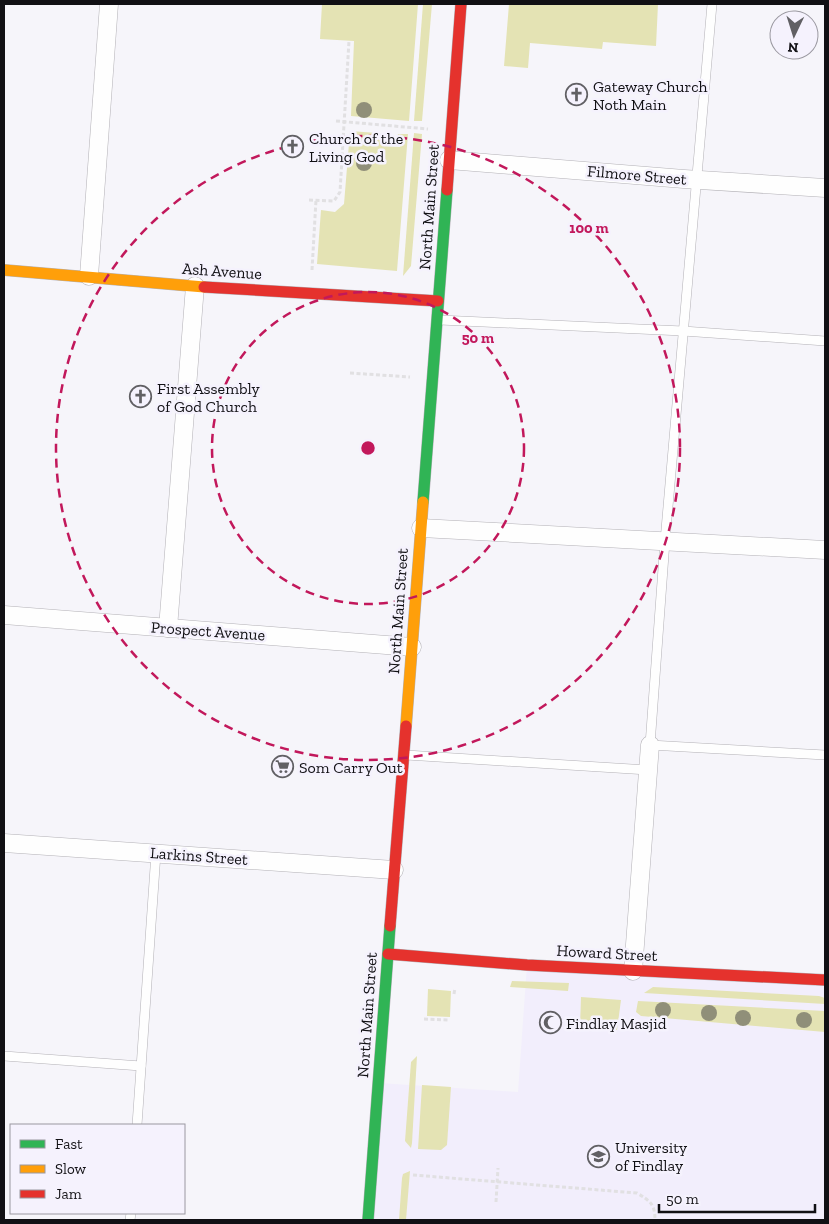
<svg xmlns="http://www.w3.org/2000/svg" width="829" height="1224" viewBox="0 0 829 1224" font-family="'Zilla Slab',serif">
<rect width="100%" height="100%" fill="#f6f5fa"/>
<polygon fill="#f2eefc" points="527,965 825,981 825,1220 368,1220 379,1083 518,1092"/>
<g fill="#e4e3b4">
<polygon points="322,4 418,4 409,121 351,116 354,41 320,39"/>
<polygon points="423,4 432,4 422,121 414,121"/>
<polygon points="509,4 658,4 656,46 603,42 602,49 530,43 528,68 504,66"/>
<polygon points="350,131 390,134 390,137 386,137 386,146 400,147 401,138 397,138 398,134 408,134 397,271 317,264 321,210 335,212 344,204"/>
<polygon points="414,133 422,134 411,266 403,276"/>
<polygon points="512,981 569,983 568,991 510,987"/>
<polygon points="653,987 819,996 825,998 825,1004 644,993"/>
<polygon points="428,989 451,991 450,1017 427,1016"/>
<polygon points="581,997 621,1000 617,1030 580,1027"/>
<polygon points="638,1001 825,1011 825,1032 641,1016 636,1012"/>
<polygon points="417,1056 412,1143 411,1148 405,1141 411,1062"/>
<polygon points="422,1085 451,1087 447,1145 441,1150 418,1149"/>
<polygon points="410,1171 406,1220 399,1220 402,1178 403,1174"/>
</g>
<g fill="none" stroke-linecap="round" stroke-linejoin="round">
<defs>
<g id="lane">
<polyline points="712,4 665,541 650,745 825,755"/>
<polyline points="440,320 683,331 825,341"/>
<polyline points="406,755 648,770"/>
<polyline points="4,1056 141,1066"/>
<polyline points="137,1125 156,853"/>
<polyline points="130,1220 131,1213"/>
</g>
<g id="street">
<polyline points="449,160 684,179 825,188"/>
<polyline points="89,276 109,4"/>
<polyline points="421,528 825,550"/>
<polyline points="4,615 412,647"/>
<polyline points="168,628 195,286"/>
<polyline points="4,843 394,870"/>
<polyline points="633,971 650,745"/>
</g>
<g id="fast">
<polyline points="423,502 447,190"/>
<polyline points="368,1220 390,926"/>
</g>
<g id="slow">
<polyline points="4,270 204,287"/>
<polyline points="406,726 423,502"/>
</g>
<g id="jam">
<polyline points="447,190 461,4"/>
<polyline points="204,287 438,301"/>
<polyline points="390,926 406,726"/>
<polyline points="388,954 527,965 825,980"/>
</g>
</defs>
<use href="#lane" stroke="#b3b1b6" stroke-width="10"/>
<use href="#street" stroke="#b3b1b6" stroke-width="19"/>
<use href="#fast" stroke="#b3b1b6" stroke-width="12"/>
<use href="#slow" stroke="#b3b1b6" stroke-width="12"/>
<use href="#jam" stroke="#b3b1b6" stroke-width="12"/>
<g stroke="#e1e0e2" stroke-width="3" stroke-dasharray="4 2.5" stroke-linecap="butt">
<polyline points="336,121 428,129"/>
<polyline points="309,200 334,201 340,192 349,41"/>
<polyline points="312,270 316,200"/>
<polyline points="350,373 410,377"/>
<polyline points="454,994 455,988"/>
<polyline points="424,1019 450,1020"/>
<path d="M 413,1175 L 637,1193 C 650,1201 655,1204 655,1220"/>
<polyline points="496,1202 498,1168"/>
</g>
<use href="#lane" stroke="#fefefe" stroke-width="9"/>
<use href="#street" stroke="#fefefe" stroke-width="18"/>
<use href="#fast" stroke="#30b455" stroke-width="11"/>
<use href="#slow" stroke="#ff9f0a" stroke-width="11"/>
<use href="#jam" stroke="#e5322d" stroke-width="11"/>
</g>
<g fill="#908f79">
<circle cx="364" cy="110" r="8"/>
<circle cx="364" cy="163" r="8"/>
<circle cx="663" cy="1010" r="8"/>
<circle cx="709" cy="1013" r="8"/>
<circle cx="743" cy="1018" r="8"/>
<circle cx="804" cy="1020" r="8"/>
</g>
<g fill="none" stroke="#c2185b" stroke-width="2.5" stroke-dasharray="9 6">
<circle cx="368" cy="448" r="156"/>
<circle cx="368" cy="448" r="312"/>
</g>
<defs>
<symbol id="church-ring" viewBox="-11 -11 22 22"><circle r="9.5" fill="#f5f2fd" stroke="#616064" stroke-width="1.5"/><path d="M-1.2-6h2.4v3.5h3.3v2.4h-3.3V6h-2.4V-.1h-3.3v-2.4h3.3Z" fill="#616064"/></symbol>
<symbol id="supermarket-ring" viewBox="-11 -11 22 22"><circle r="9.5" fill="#f5f2fd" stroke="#616064" stroke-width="1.5"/><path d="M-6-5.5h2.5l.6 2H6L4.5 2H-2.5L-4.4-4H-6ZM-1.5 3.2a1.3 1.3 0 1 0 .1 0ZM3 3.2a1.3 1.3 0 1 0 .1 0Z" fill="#616064"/></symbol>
<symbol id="mosque-ring" viewBox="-11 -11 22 22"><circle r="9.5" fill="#f5f2fd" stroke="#616064" stroke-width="1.5"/><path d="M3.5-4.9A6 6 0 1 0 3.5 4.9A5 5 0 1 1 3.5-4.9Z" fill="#616064"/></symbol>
<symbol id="university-ring" viewBox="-11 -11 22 22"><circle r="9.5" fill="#f5f2fd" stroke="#616064" stroke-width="1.5"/><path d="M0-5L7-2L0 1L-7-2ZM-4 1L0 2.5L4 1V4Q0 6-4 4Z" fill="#616064"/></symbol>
</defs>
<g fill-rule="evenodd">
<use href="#church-ring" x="564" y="82" width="25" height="25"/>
<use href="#church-ring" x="280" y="134" width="25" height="25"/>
<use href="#church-ring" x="128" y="384" width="25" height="25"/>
<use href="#supermarket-ring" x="270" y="754" width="25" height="25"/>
<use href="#mosque-ring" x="538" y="1010" width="25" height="25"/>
<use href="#university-ring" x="586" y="1144" width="25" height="25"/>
</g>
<g text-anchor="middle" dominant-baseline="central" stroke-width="5" stroke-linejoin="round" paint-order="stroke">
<g font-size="16" fill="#111014" stroke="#f5f2fd" text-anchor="start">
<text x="593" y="86">Gateway Church<tspan x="593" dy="18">Noth Main</tspan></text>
<text x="309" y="138">Church of the<tspan x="309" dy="18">Living God</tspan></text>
<text x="157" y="388">First Assembly<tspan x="157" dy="18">of God Church</tspan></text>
<text x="299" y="767">Som Carry Out</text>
<text x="566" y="1023">Findlay Masjid</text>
<text x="615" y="1147">University<tspan x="615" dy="18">of Findlay</tspan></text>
</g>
<g font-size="16" fill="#111014" stroke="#f5f2fd">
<text transform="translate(637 175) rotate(5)">Filmore Street</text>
<text transform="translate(429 207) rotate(-86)">North Main Street</text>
<text transform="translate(222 271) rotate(4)">Ash Avenue</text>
<text transform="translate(398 611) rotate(-86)">North Main Street</text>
<text transform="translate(208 631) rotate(4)">Prospect Avenue</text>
<text transform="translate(199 856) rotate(4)">Larkins Street</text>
<text transform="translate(607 953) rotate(3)">Howard Street</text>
<text transform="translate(367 1015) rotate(-86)">North Main Street</text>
</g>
</g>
<circle cx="368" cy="448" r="8" fill="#c2185b" stroke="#f5f2fd" stroke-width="2.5"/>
<g font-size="15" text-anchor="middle" font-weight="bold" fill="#c2185b" stroke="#f5f2fd" stroke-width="5" stroke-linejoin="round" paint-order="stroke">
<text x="589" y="233">100 m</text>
<text x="478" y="343">50 m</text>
</g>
<rect width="829" height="1224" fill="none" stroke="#111014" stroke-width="10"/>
<rect x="10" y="1124" width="175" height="90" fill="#f5f2fd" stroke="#9a98a0"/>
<rect x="20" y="1140" width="25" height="8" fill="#30b455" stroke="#9a98a0"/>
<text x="55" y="1149" font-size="15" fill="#111014">Fast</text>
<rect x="20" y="1165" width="25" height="8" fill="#ff9f0a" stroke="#9a98a0"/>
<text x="55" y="1174" font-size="15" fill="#111014">Slow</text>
<rect x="20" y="1190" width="25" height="8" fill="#e5322d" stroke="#9a98a0"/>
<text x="55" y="1199" font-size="15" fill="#111014">Jam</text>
<g transform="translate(794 35) rotate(184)"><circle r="24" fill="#f5f2fd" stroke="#9a98a0"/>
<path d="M0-4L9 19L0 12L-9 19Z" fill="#616064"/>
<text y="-8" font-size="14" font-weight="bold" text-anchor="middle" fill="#111014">N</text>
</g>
<path d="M659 1204v8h156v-8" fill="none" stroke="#111014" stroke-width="2.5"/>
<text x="666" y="1204" font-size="15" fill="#111014" stroke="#f5f2fd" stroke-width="4" paint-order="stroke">50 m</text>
</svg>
